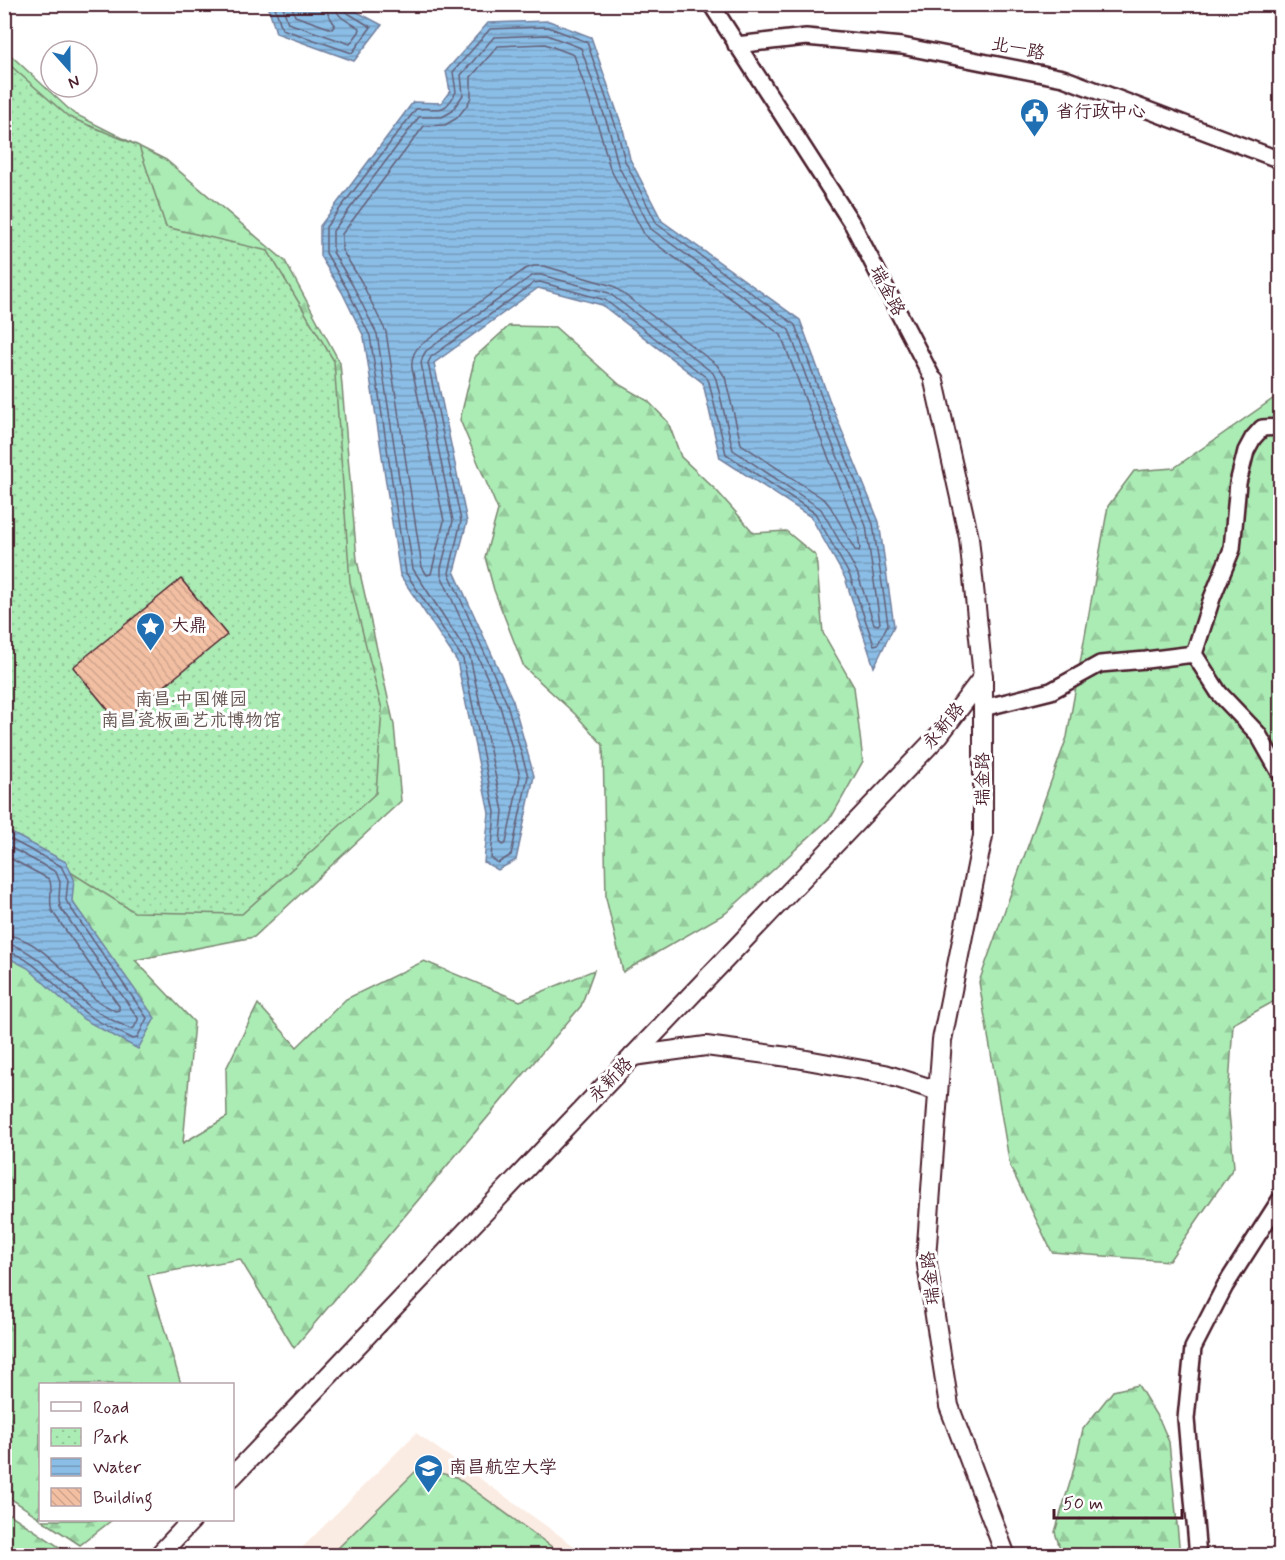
<svg xmlns="http://www.w3.org/2000/svg" width="1285" height="1560" viewBox="0 0 1285 1560" font-family="Mynerve,'LXGW WenKai TC',sans-serif">
<defs>
<pattern id="forest-firs" width="22" height="20" patternUnits="userSpaceOnUse" patternTransform="scale(1.5)"><rect width="22" height="20" fill="#abecb5"/><path d="M5 1l3.5 6h-7zM16 11l3.5 6h-7z" fill="#95ca9c"/></pattern>
<pattern id="park-dots" width="8" height="8" patternUnits="userSpaceOnUse" patternTransform="scale(1.5)"><rect width="8" height="8" fill="#abecb5"/><path d="M2 2h.1M6 6h.1" fill="none" stroke="#95ca9c" stroke-width="1.8" stroke-linecap="round"/></pattern>
<pattern id="water-rules" width="6" height="5" patternUnits="userSpaceOnUse" patternTransform="scale(1.5)"><rect width="6" height="5" fill="#8bbee7"/><path d="M0 2.5h6" fill="none" stroke="#749abb"/></pattern>
<pattern id="building-back-hatch" width="6" height="6" patternUnits="userSpaceOnUse" patternTransform="scale(1.5)"><rect width="6" height="6" fill="#f2bfa3"/><path d="M-1 5l2 2M0 0l6 6M5-1l2 2" fill="none" stroke="#d1a48c"/></pattern>
</defs>
<rect width="100%" height="100%" fill="#fff"/>
<filter id="ink" filterUnits="userSpaceOnUse"><feTurbulence type="fractalNoise" baseFrequency=".0167" numOctaves="2"/><feDisplacementMap in="SourceGraphic" scale="12" xChannelSelector="R" yChannelSelector="G"/><feConvolveMatrix kernelMatrix="1 2 1 2 8 2 1 2 1" color-interpolation-filters="sRGB"/></filter>
<g filter="url(#ink)">
<polygon fill="#fbece3" points="416,1433 587,1555 294,1556"/>
<g fill="url(#forest-firs)" stroke="#7a8670" stroke-width="1.5">
<polygon points="4,49 73,113 166,160 285,261 340,363 357,560 394,725 401,801 254,937 135,960 194,1022 183,1143 227,1117 226,1069 258,1004 297,1047 346,999 424,961 520,1001 594,970 581,1006 294,1348 240,1259 148,1275 181,1384 40,1384 40,1518 4,1494"/>
<polygon points="509,326 555,327 620,385 648,401 668,422 681,457 717,491 754,533 786,531 816,556 823,633 854,687 863,761 832,816 726,913 623,972 606,898 603,745 575,714 524,667 494,590 485,557 498,510 460,420 475,357"/>
<polygon points="1280,394 1280,998 1233,1024 1228,1101 1234,1167 1169,1261 1052,1252 1010,1166 979,982 1067,737 1108,506 1134,471 1174,468"/>
<polygon points="1138,1385 1161,1423 1169,1442 1180,1555 1062,1555 1055,1532 1072,1476 1083,1429 1113,1391"/>
<polygon points="419,1468 456,1477 563,1555 331,1555"/>
<polygon points="4,1511 5,1511 70,1554 68,1556 5,1555"/>
<polygon points="42,1520 112,1520 80,1545"/>
</g>
<polygon fill="url(#park-dots)" stroke="#7a8670" stroke-width="1.5" points="4,60 69,117 139,146 166,227 268,251 334,361 350,582 382,709 376,793 242,914 134,912 5,831"/>
<g fill="url(#water-rules)" stroke="#717e9c" stroke-width="1.5">
<polygon points="268,5 344,5 382,25 354,61 276,33"/>
<polygon points="549,21 591,37 623,129 630,159 662,221 800,320 829,399 879,522 894,626 874,667 845,578 811,517 720,458 703,383 602,305 538,288 434,363 467,522 454,571 513,701 534,776 516,860 498,870 484,862 489,813 457,661 400,575 364,337 342,292 320,256 320,226 413,102 441,103 450,91 446,71 488,23"/>
<polygon points="4,829 66,862 74,879 72,901 155,1018 138,1049 83,1019 28,968 7,957 5,958"/>
</g>
<g fill="none" stroke-linecap="round" stroke-linejoin="round">
<g stroke="#645f76" stroke-width="1.5">
<polyline points="274,4 282,29 352,53 371,27 346,12 343,9 343,4"/>
<path d="M 282,4 L 288,23 L 350,44 L 359,32 L 360,29 C 350,21 336,19 335,4"/>
<polyline points="291,4 295,16 332,29 335,25 328,14 326,4"/>
<path d="M 548,27 L 587,42 L 617,130 L 625,161 L 657,224 L 795,325 L 823,401 L 873,524 L 888,624 L 878,644 L 874,645 L 850,576 L 815,513 L 726,454 L 709,382 L 707,378 L 605,300 L 540,282 L 534,283 L 431,357 L 428,363 L 461,521 L 449,573 L 507,704 L 528,776 L 511,855 L 498,863 L 491,858 L 495,812 L 463,659 L 406,573 L 370,336 L 347,289 L 326,253 L 326,227 L 416,109 C 438,106 443,117 456,92 L 453,72 L 490,29 Z"/>
<polygon points="547,35 581,48 610,132 618,165 651,229 789,330 816,404 866,526 880,623 878,625 874,624 857,572 821,509 733,450 716,379 713,373 609,293 541,275 535,275 530,277 426,351 423,356 421,363 453,521 441,568 441,575 500,706 520,776 506,843 503,845 500,842 503,811 470,657 413,569 377,334 353,286 333,252 333,231 419,117 442,117 451,112 463,95 461,75 494,37"/>
<path d="M 545,44 L 574,55 L 601,135 L 610,168 L 644,234 L 649,239 L 781,335 L 808,407 L 857,528 L 860,548 L 859,551 L 855,550 L 830,506 L 825,500 L 741,444 L 725,377 L 717,365 L 613,286 L 544,266 L 534,266 L 525,269 L 422,344 C 414,350 411,358 412,368 L 444,521 L 431,574 L 427,575 L 422,567 L 386,332 L 361,281 L 342,250 L 342,234 L 424,126 L 445,125 L 457,118 L 468,104 L 471,97 L 471,77 L 498,46 Z"/>
<path d="M 4,836 L 61,866 L 68,880 L 66,900 L 68,904 L 147,1018 L 137,1038 L 133,1039 C 118,1031 101,1024 87,1014 C 66,999 30,951 4,952"/>
<path d="M 4,844 L 56,872 L 60,882 L 59,899 L 60,907 L 138,1018 L 138,1020 L 134,1028 L 130,1029 C 117,1022 101,1016 89,1006 C 69,990 32,944 4,944"/>
<path d="M 4,855 L 49,879 C 54,888 48,900 52,911 L 119,1006 L 119,1010 L 115,1011 C 109,1007 101,1004 95,999 C 71,980 37,935 4,935"/>
</g>
</g>
<polygon fill="url(#building-back-hatch)" stroke="#4a1f2b" stroke-width="1.5" points="181,579 227,635 119,723 73,667"/>
<g fill="none" stroke-linecap="round" stroke-linejoin="round">
<defs>
<g id="minor">
<polyline points="711,4 853,225 934,381"/>
<polyline points="736,45 806,37 902,46 1063,78 1280,160"/>
<polyline points="1194,654 1212,598 1232,549 1238,483 1246,451 1253,438 1262,428 1280,427"/>
<polyline points="983,708 1051,691 1100,664 1146,660 1194,654 1219,693 1258,734 1280,773"/>
<polyline points="1198,1556 1186,1419 1193,1348 1225,1286 1280,1200"/>
</g>
<g id="tertiary">
<polyline points="934,381 969,538 983,677 983,836 942,1040 926,1258 949,1406 1006,1556"/>
<polyline points="633,1056 706,1046 796,1058 885,1074 938,1091"/>
<polyline points="232,1477 939,735 983,677"/>
<polyline points="158,1556 192,1520"/>
</g>
</defs>
<use href="#minor" stroke="#4a1f2b" stroke-width="20"/>
<use href="#tertiary" stroke="#4a1f2b" stroke-width="22"/>
<use href="#minor" stroke="#fff" stroke-width="15"/>
<use href="#tertiary" stroke="#fff" stroke-width="18"/>
</g>
</g>
<defs>
<symbol id="civic-pin" viewBox="-11 -11 22 30"><path d="M0 17L-7.5 6A9.5 9.5 0 1 1 7.5 6Z" fill="#1f6fb2" stroke="#fff"/><path d="M-.6-6.5H3V-4.5H.6V-3L4-1V1h2V6H-6V1h2V-1L-.6-3ZM-1.2 2.5V6h2.4V2.5Z" fill="#fff"/></symbol>
<symbol id="sight-pin" viewBox="-11 -11 22 30"><path d="M0 17L-7.5 6A9.5 9.5 0 1 1 7.5 6Z" fill="#1f6fb2" stroke="#fff"/><path d="M0-6L1.8-2.2L6-1.7L2.9 1.2L3.7 5.4L0 3.3L-3.7 5.4L-2.9 1.2L-6-1.7L-1.8-2.2Z" fill="#fff"/></symbol>
<symbol id="university-pin" viewBox="-11 -11 22 30"><path d="M0 17L-7.5 6A9.5 9.5 0 1 1 7.5 6Z" fill="#1f6fb2" stroke="#fff"/><path d="M0-5L7-2L0 1L-7-2ZM-4 1L0 2.5L4 1V4Q0 6-4 4Z" fill="#fff"/></symbol>
</defs>
<g fill-rule="evenodd">
<use href="#civic-pin" x="1018" y="96" width="33" height="45"/>
<use href="#sight-pin" x="134" y="610" width="33" height="45"/>
<use href="#university-pin" x="412" y="1452" width="33" height="45"/>
</g>
<g text-anchor="middle" dominant-baseline="central" stroke-width="6" stroke-linejoin="round" paint-order="stroke">
<g font-size="18" fill="#4a1f2b" stroke="#fff">
<text transform="translate(1018 49) rotate(11)">北一路</text>
<text transform="translate(887 291) rotate(62)">瑞金路</text>
<text transform="translate(944 726) rotate(-50)">永新路</text>
<text transform="translate(983 779) rotate(-90)">瑞金路</text>
<text transform="translate(611 1080) rotate(-46)">永新路</text>
<text transform="translate(931 1278) rotate(-96)">瑞金路</text>
</g>
<g font-size="18" fill="#4a1f2b" stroke="#fff" text-anchor="start">
<text x="1056" y="112">省行政中心</text>
<text x="171" y="626">大鼎</text>
<text x="449" y="1468">南昌航空大学</text>
</g>
<g font-size="18" fill="#62524e" stroke="#fff">
<text x="191" y="700">南昌·中国傩园<tspan x="191" dy="21">南昌瓷板画艺术博物馆</tspan></text>
</g>
</g>
<rect width="1285" height="1560" fill="none" stroke="#fff" stroke-width="24"/>
<rect x="12" y="12" width="1261" height="1536" fill="none" stroke="#4a1f2b" stroke-width="2" filter="url(#ink)"/>
<rect x="39" y="1383" width="195" height="138" fill="#ffffff" stroke="#b7a5aa" stroke-width="1.5"/>
<rect x="51" y="1402" width="30" height="9" fill="#ffffff" stroke="#b7a5aa" stroke-width="1.5"/>
<text x="93" y="1413" font-size="18" fill="#4a1f2b">Road</text>
<rect x="51" y="1428" width="30" height="18" fill="url(#park-dots)" stroke="#b7a5aa" stroke-width="1.5"/>
<text x="93" y="1443" font-size="18" fill="#4a1f2b">Park</text>
<rect x="51" y="1458" width="30" height="18" fill="url(#water-rules)" stroke="#b7a5aa" stroke-width="1.5"/>
<text x="93" y="1473" font-size="18" fill="#4a1f2b">Water</text>
<rect x="51" y="1488" width="30" height="18" fill="url(#building-back-hatch)" stroke="#b7a5aa" stroke-width="1.5"/>
<text x="93" y="1503" font-size="18" fill="#4a1f2b">Building</text>
<g transform="translate(69 69) rotate(159)"><circle r="28" fill="#ffffff" stroke="#b7a5aa" stroke-width="1.5"/>
<path d="M0-4.5L10 22L0 15L-10 22Z" fill="#1f6fb2"/>
<text y="-9" font-size="16" font-weight="bold" text-anchor="middle" fill="#4a1f2b">N</text>
</g>
<path d="M1054 1509v9h128v-9" fill="none" stroke="#4a1f2b" stroke-width="3"/>
<text x="1063" y="1509" font-size="18" fill="#4a1f2b" stroke="#ffffff" stroke-width="4.5" paint-order="stroke">50 m</text>
</svg>
